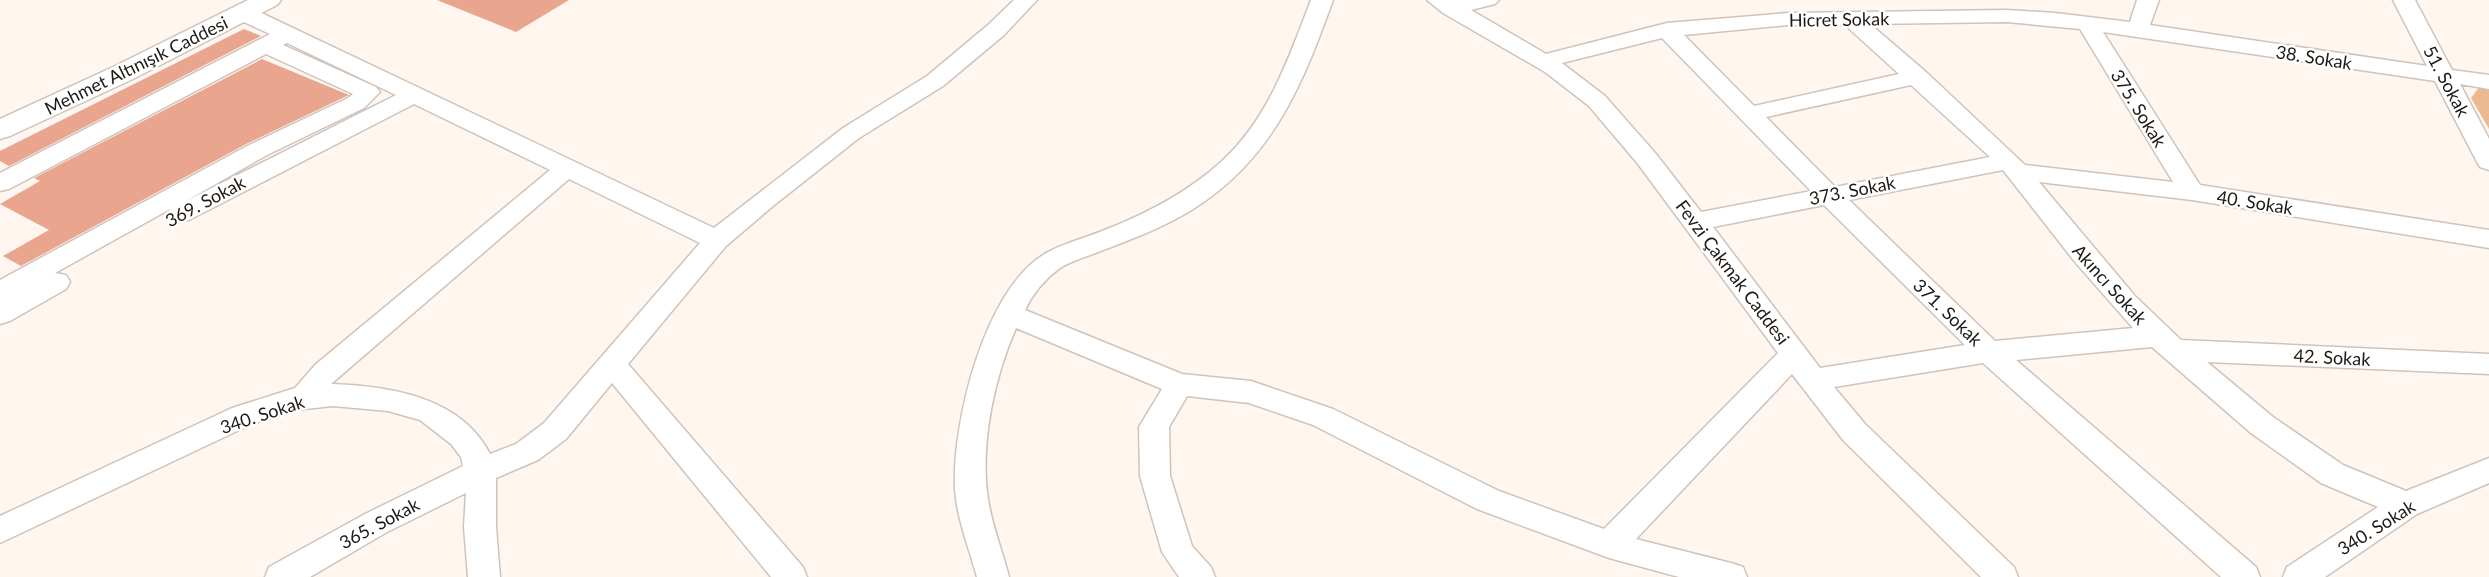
<svg xmlns="http://www.w3.org/2000/svg" width="2489" height="577" viewBox="0 0 2489 577" font-family="Lato,sans-serif">
<rect width="100%" height="100%" fill="#fef6ef"/>
<polygon fill="#ebba92" points="2480,86 2489,88 2489,129 2471,98"/>
<g fill="#e9a58e">
<polygon points="437,0 569,0 516,32"/>
<polygon points="244,29 261,36 9,166 0,161 0,151"/>
<polygon points="262,59 349,95 248,143 21,266 3,256 49,230 0,204 40,181 34,178"/>
</g>
<g fill="none" stroke-linecap="round" stroke-linejoin="round">
<defs>
<g id="minor">
<path d="M 1014,0 L 1037,0 L 1004,35 L 943,86 L 859,138 L 773,206 L 726,246 L 628,364 L 803,567 L 807,577 L 771,577 L 612,383 L 566,439 L 538,460 L 496,478 L 496,527 L 500,577 L 468,577 L 464,527 L 466,493 L 387,532 L 310,577 L 265,577 L 269,567 L 365,514 L 463,466 L 461,457 L 451,444 L 420,420 L 388,411 L 333,406 L 296,410 L 252,424 L 0,543 L 0,516 L 232,408 L 295,388 L 315,365 L 550,170 L 414,104 L 189,220 L 180,222 L 171,220 L 167,214 L 170,209 L 55,273 L 66,275 L 70,282 L 66,289 L 10,321 L 0,324 L 0,280 L 249,145 L 348,98 L 353,94 L 266,54 L 9,189 L 0,191 L 0,173 L 270,34 L 235,18 L 232,13 L 235,8 L 243,7 L 251,8 L 714,228 L 843,128 L 927,76 L 988,25 ZM 287,43 L 396,95 L 184,202 L 267,155 L 364,108 L 380,92 L 376,87 L 283,45 ZM 569,179 L 700,243 L 544,423 L 516,444 L 490,454 C 461,397 390,386 331,384 Z"/>
<path d="M 1311,0 L 1333,0 C 1304,80 1277,150 1205,201 C 1173,224 1135,238 1098,252 C 1086,257 1071,261 1060,268 C 1045,279 1033,293 1025,310 L 1182,374 L 1251,381 L 1333,409 L 1499,491 L 1604,529 L 1778,353 L 1638,164 L 1589,106 L 1545,72 L 1443,13 L 1427,0 L 1499,0 L 1495,4 L 1471,10 L 1546,54 L 1667,23 L 1788,13 L 2007,10 L 2055,13 L 2130,22 L 2137,0 L 2159,0 L 2150,25 L 2427,66 L 2393,0 L 2415,0 L 2452,70 L 2489,75 L 2489,89 L 2460,84 L 2489,139 L 2489,170 L 2480,167 L 2477,162 L 2435,81 L 2103,32 L 2200,185 L 2489,230 L 2489,248 L 2192,200 L 2039,182 L 2135,296 L 2181,340 L 2489,354 L 2489,374 L 2207,362 L 2273,417 L 2343,465 L 2406,491 L 2489,458 L 2489,483 L 2417,514 L 2325,577 L 2283,577 L 2287,567 L 2378,507 L 2321,483 L 2251,433 L 2152,347 L 2016,360 L 2256,567 L 2260,577 L 2221,577 L 1983,363 L 1834,387 L 1865,424 L 2014,567 L 2018,577 L 1981,577 L 1843,440 L 1792,374 L 1636,539 L 1731,563 L 1743,567 L 1747,577 L 1679,577 L 1609,558 L 1477,509 L 1313,425 L 1249,403 L 1187,396 L 1169,427 L 1170,476 L 1192,546 L 1211,567 L 1215,577 L 1179,577 L 1162,552 L 1140,476 L 1139,427 L 1162,389 L 1016,328 C 995,376 981,439 987,492 C 990,521 1002,549 1009,577 L 977,577 C 969,548 957,519 955,489 C 952,423 984,292 1043,255 C 1060,244 1083,239 1102,231 C 1146,214 1187,193 1222,161 C 1269,118 1289,57 1311,0 ZM 2007,22 L 2080,29 L 2173,182 L 2025,165 L 1926,72 L 1870,24 ZM 1788,25 L 1845,25 L 1899,74 L 1754,106 L 1684,35 ZM 1662,38 L 1811,191 L 1701,212 L 1656,154 L 1605,96 L 1562,63 ZM 1911,85 L 1990,157 L 1835,187 L 1766,117 ZM 2003,170 L 2075,262 L 2133,328 L 1995,341 L 1849,200 ZM 1824,205 L 1965,345 L 1820,368 L 1713,227 Z"/>
</g>
<polygon id="major" points="248,0 281,0 277,5 133,79 10,136 0,139 0,119 113,67"/>
</defs>
<use href="#minor" stroke="#d0c3ba" stroke-width="3"/>
<use href="#major" stroke="#d0c3ba" stroke-width="3"/>
<use href="#minor" fill="#fff" fill-rule="evenodd"/>
<use href="#major" fill="#fff" fill-rule="evenodd"/>
</g>
<g text-anchor="middle" dominant-baseline="central" stroke-width="5" stroke-linejoin="round" paint-order="stroke">
<g font-size="18" fill="#1d1915" stroke="#fff">
<text transform="translate(1839 19) rotate(-1)">Hicret Sokak</text>
<text transform="translate(2314 57) rotate(9)">38. Sokak</text>
<text transform="translate(136 65) rotate(-26)">Mehmet Altınışık Caddesi</text>
<text transform="translate(2447 81) rotate(62)">51. Sokak</text>
<text transform="translate(2139 108) rotate(58)">375. Sokak</text>
<text transform="translate(1852 190) rotate(-11)">373. Sokak</text>
<text transform="translate(205 201) rotate(-28)">369. Sokak</text>
<text transform="translate(2255 202) rotate(9)">40. Sokak</text>
<text transform="translate(1733 272) rotate(53)">Fevzi Çakmak Caddesi</text>
<text transform="translate(2110 284) rotate(48)">Akıncı Sokak</text>
<text transform="translate(1948 312) rotate(44)">371. Sokak</text>
<text transform="translate(2332 357) rotate(3)">42. Sokak</text>
<text transform="translate(262 414) rotate(-18)">340. Sokak</text>
<text transform="translate(379 523) rotate(-28)">365. Sokak</text>
<text transform="translate(2376 527) rotate(-32)">340. Sokak</text>
</g>
</g>
</svg>
